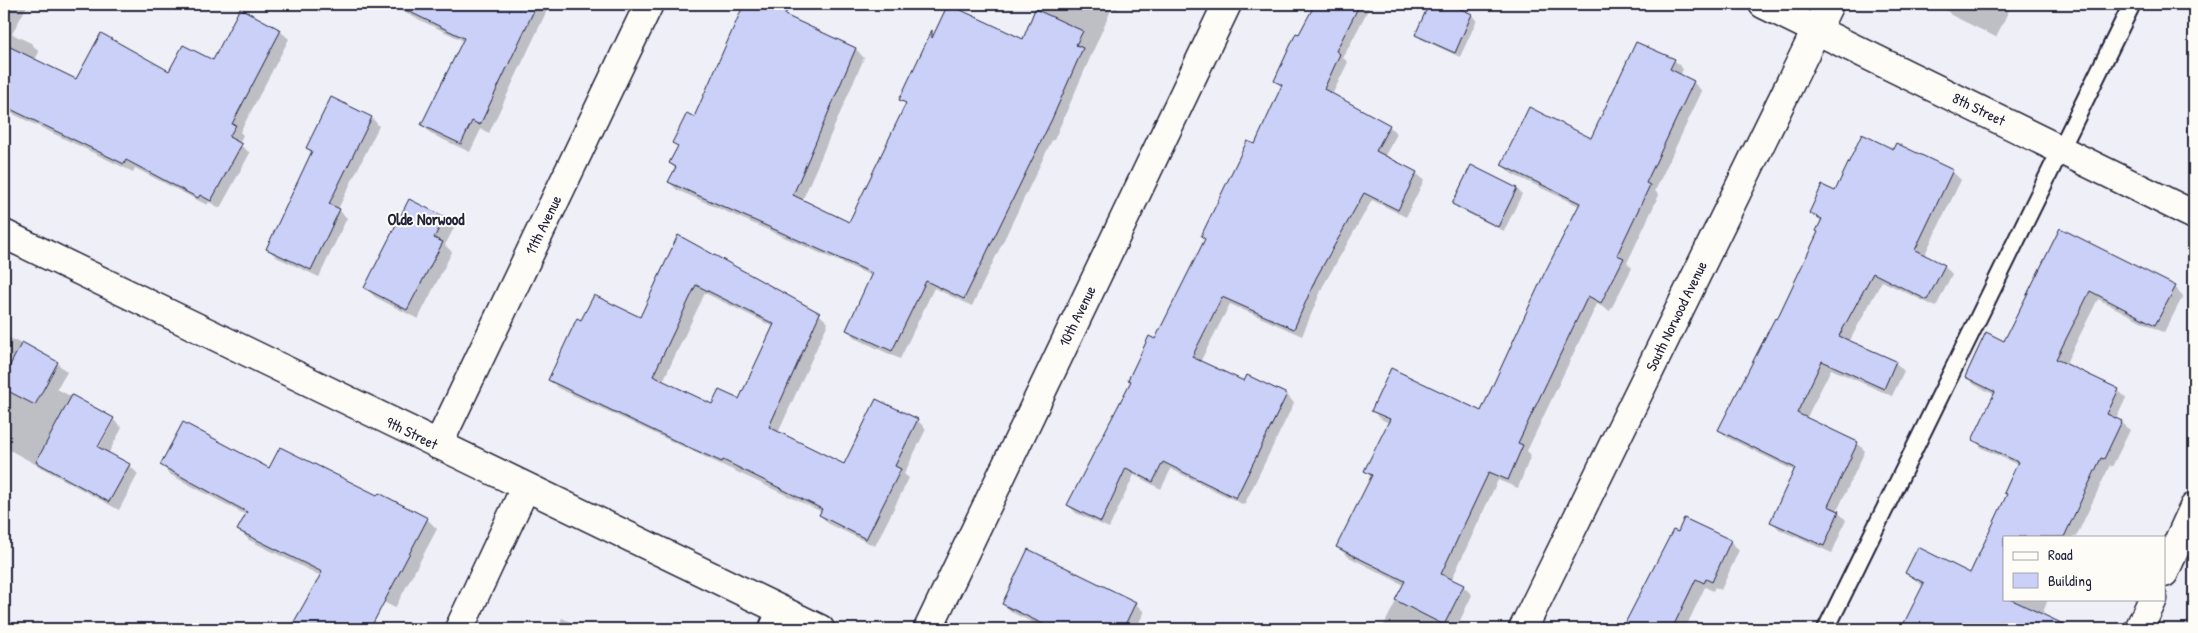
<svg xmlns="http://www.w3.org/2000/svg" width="2198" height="633" viewBox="0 0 2198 633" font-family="'Patrick Hand',sans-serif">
<rect width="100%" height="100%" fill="#eeeff7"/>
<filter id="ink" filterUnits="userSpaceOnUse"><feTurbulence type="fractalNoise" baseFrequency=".02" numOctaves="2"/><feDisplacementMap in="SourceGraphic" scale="10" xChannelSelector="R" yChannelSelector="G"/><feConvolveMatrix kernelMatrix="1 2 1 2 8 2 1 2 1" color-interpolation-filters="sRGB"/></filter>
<g filter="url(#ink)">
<g fill="#0003" fill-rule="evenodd">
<polygon points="4,4 28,4 12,34 31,43 39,52 35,60 77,81 170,73 214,61 280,31 289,39 240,132 243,135 239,144 250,153 220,208 209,202 207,205 135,168 133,172 9,112 7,115 4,113"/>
<polygon points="394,4 550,4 489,133 481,129 470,152 431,134 423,125 464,41 403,12"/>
<polygon points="745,4 758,4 856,49 864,58 802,201 849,224 907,104 904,101 1023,40 1039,4 1120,4 1117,10 1112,8 1054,140 1052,140 972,306 934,288 900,359 855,338 847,330 872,276 677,190 669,182 676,169 670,163 679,147 674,142 695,119"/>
<polygon points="887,4 898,4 896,8"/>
<polygon points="1316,4 1371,4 1343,58 1348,62 1332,95 1389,126 1397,134 1384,157 1416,173 1424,180 1406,217 1372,200 1323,286 1302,336 1230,304 1200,362 1245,383 1248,377 1287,395 1294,403 1244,505 1171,469 1161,489 1134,475 1109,528 1076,513 1068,505 1132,382 1129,379 1156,341 1206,240 1202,236 1255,146 1283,88 1275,80"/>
<polygon points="1430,4 1447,4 1472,15 1477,20 1460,57 1421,39 1416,34"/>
<polygon points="1942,4 2012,4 1996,37 1951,15"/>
<polygon points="1674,60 1683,69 1680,76 1693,82 1702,91 1655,191 1659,195 1627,263 1632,268 1610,311 1597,304 1527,451 1531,455 1518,488 1498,480 1451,581 1463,586 1472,595 1456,629 1446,629 1433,623 1429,629 1382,629 1404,585 1347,556 1338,547 1372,478 1365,471 1389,423 1381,419 1372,410 1482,413 1579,206 1512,174 1502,165 1591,140"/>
<polygon points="332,99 372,118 379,126 338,209 347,218 319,277 276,257 268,249 312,153 307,148"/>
<polygon points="2194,116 2194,140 2186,132"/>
<polygon points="1894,150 1952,171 1961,180 1924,256 1944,266 1952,274 1936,307 1882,281 1849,342 1895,362 1904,371 1892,396 1831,369 1806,419 1857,443 1865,451 1837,511 1846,520 1832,553 1780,530 1772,522 1795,471 1728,438 1719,429 1777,321 1819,233 1822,222 1811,212"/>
<polygon points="1472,167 1517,189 1522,194 1504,231 1459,209 1454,204"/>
<polygon points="444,218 454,228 445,245 452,252 418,319 375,297 365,287"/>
<polygon points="2060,229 2175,287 2183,296 2164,333 2098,299 2065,365 2118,390 2126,398 2116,419 2130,430 2112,467 2110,465 2076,537 2004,537 2004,599 2048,599 2037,629 1902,629 1923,586 1906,573 1971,575 2008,495 2018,465 1982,448 1974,439 1995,395 1975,385 1966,377 2005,343"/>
<path d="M 678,237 L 819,314 L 828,323 L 778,433 L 845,465 L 917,420 L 926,429 L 904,474 L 909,478 L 875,546 L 829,524 L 820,515 L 822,512 L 558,388 L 549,379 L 582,322 L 640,318 ZM 705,293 L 774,327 L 740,401 L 713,405 L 663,381 Z"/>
<path d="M 4,335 L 57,363 L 67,372 L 57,389 L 113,419 L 122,428 L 108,454 L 129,465 L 138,474 L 119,510 L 4,447 ZM 111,420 L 114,420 L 96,453 L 94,451 Z"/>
<polygon points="161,465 270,469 427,519 437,529 395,608 374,597 356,629 292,629 321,576 249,540 239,530 246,515 171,475"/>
<polygon points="1730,541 1739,550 1721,590 1715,587 1713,591 1705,587 1685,629 1628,629 1625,625 1646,582 1648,583"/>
<polygon points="1135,603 1144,612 1138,625 1146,629 1046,629 1013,613 1003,604"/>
<polygon points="562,618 586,629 557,629"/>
</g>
<g fill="#cad0f8" stroke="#22223b" fill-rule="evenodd">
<polygon points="393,4 537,4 480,125 472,121 461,144 421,125 464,38"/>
<polygon points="744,4 790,4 785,15 856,48 793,195 849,222 906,103 899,100 932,30 932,38 948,4 1023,39 1035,9 1083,31 1076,45 1083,48 1052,119 964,299 926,281 892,351 846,330 872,273 668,182 676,167 669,163 678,146 672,143 687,113 694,117"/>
<polygon points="1315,4 1360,4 1336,51 1340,54 1324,89 1390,125 1376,151 1417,172 1398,210 1364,193 1316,278 1294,329 1222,297 1192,357 1244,381 1247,375 1287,394 1236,498 1163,462 1153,482 1126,468 1101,522 1067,505 1131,381 1128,380 1149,336 1155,339 1205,239 1201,236 1247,141 1255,144 1282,85 1274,81 1296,33 1299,34"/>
<polygon points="1429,4 1450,4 1472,14 1455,53 1415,35"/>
<polygon points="240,8 281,30 232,124 236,125 229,137 242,144 211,201 200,195 198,198 126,160 124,164 4,106 4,44 76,79 101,33 169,71 183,45 213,60"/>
<polygon points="1636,42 1675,59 1670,69 1694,81 1646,183 1650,185 1617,255 1624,258 1601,303 1588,296 1518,443 1523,445 1508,480 1489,472 1441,574 1464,585 1444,625 1395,600 1405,581 1336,547 1372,475 1364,471 1390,419 1371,411 1391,368 1481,411 1544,274 1580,203 1501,165 1529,107 1591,138"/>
<polygon points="331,97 372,117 329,204 340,209 311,270 266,249 312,151 306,148"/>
<polygon points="1862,134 1893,149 1896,143 1953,170 1915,250 1945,265 1927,300 1873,273 1839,336 1896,361 1884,389 1822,361 1797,413 1858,442 1828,506 1839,511 1824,546 1770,522 1795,468 1718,430 1775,318 1777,319 1818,232 1816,231 1822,219 1809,213 1822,185 1835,191"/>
<polygon points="1471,165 1517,188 1498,227 1452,204"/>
<polygon points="409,199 445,217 434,238 443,242 407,310 364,288"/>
<polygon points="2060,228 2176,286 2155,325 2090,291 2056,359 2119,389 2107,414 2122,421 2104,459 2101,458 2064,537 2004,537 2004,599 2010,599 2074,629 1901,629 1924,583 1905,573 1918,547 1970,573 2007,494 2004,493 2018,462 1972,440 1995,392 1965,377 1986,332 2004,341"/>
<path d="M 678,235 L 820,313 L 769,427 L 844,464 L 876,399 L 918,419 L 895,466 L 901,469 L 866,539 L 819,515 L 822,509 L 723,460 L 722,462 L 686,446 L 548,380 L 577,318 L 581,320 L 594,295 L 640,317 ZM 696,285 L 774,324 L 739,399 L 719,390 L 712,404 L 653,376 Z"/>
<polygon points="22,342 58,362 35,405 4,389 4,377"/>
<polygon points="72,395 114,418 98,447 130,464 109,502 36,462"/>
<polygon points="183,422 269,468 280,447 377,495 379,493 428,518 370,629 290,629 322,572 237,530 247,512 160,465"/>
<polygon points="1684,518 1731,540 1712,582 1706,579 1704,583 1696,579 1672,629 1622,629 1673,530 1678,532"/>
<polygon points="1028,549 1136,602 1123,629 1053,629 1002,604"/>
</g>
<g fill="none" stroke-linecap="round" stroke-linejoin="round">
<defs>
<g id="service">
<polyline points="767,629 776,608"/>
<polyline points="1826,629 2132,4"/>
</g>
<g id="minor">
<polyline points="1763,4 2194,215"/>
<polyline points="438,445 649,4"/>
<polyline points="2164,573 2194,507"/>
<polyline points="459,629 525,488"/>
<polyline points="928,629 1227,4"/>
<polyline points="1523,629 1829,4"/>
<polyline points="2139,629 2153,599"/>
</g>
<polyline id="tertiary" points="4,234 820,629"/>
</defs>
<use href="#service" stroke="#22223b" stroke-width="20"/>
<use href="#minor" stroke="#22223b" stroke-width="31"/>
<use href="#tertiary" stroke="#22223b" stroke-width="31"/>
<use href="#service" stroke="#fdfcf7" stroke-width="16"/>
<use href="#minor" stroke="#fdfcf7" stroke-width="28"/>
<use href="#tertiary" stroke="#fdfcf7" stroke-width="28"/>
</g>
</g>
<g text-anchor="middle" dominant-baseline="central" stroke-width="4" stroke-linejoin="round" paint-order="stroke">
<g font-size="15" fill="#22223b" stroke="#fdfcf7">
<text transform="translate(1979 109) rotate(26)">8th Street</text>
<text transform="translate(543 225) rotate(-64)">11th Avenue</text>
<text transform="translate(1077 316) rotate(-64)">10th Avenue</text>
<text transform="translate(1676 316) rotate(-64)">South Norwood Avenue</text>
<text transform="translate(412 433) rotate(26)">9th Street</text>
</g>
<g font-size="16" font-weight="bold" fill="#22223b" stroke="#fdfcf7">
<text x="426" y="219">Olde Norwood</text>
</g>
</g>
<rect width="2198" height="633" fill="none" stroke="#fdfcf7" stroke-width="20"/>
<rect x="10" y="10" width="2178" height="613" fill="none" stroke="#22223b" stroke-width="2" filter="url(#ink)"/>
<rect x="2003" y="536" width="162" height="65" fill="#fdfcf7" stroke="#a5a5ac"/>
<rect x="2013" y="552" width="25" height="8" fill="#fdfcf7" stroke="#a5a5ac"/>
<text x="2048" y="560" font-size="15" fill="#22223b">Road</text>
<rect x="2013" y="573" width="25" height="15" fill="#cad0f8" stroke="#a5a5ac"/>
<text x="2048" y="586" font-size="15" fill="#22223b">Building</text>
</svg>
